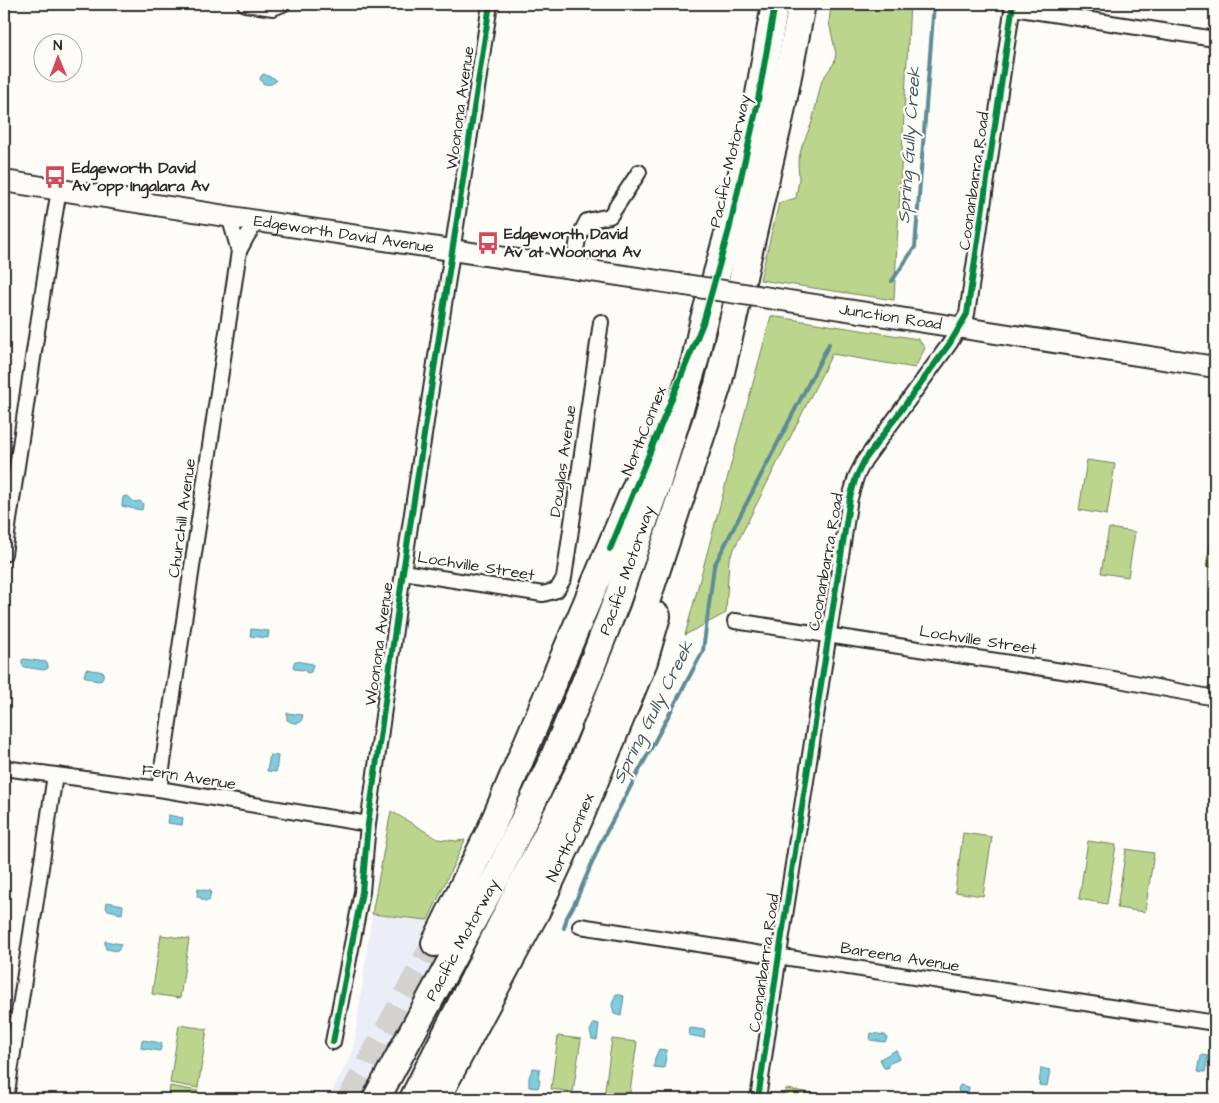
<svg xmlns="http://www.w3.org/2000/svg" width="1219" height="1103" viewBox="0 0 1219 1103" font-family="'Architects Daughter',sans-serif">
<rect width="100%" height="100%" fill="#fdfcf7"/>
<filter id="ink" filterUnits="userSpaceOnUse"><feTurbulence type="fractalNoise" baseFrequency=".02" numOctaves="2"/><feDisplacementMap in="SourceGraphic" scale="10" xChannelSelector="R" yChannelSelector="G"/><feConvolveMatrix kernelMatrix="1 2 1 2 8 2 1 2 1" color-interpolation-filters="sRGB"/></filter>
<g filter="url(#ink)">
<polygon fill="#eceef7" points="372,914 428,920 421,939 445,951 362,1099 328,1099 353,1051"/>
<g fill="#bbd58d" stroke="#73805c">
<polygon points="833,4 910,4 894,300 760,280 779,203 796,198 799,179 798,162 802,146 812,122 822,80 834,63 836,54 829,22 831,6 833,7"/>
<polygon points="771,316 918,339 925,348 915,368 832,354 729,559 726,613 685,635"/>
<polygon points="1087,460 1115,464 1107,515 1079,510"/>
<polygon points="1215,519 1215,568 1206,566"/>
<polygon points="1109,528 1135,532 1128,577 1101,573"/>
<polygon points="391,811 438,839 457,841 465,840 428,920 372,914"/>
<polygon points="963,833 992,837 983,896 955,892"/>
<polygon points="1088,841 1116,845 1107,904 1079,899"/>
<polygon points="1126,849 1154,853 1145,912 1117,908"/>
<polygon points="161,935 189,939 180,998 152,994"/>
<polygon points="179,1025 207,1029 198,1088 170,1083"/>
<polygon points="558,1036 581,1039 573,1092 551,1089"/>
<polygon points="612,1039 637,1042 629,1099 604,1096"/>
<polygon points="170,1086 198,1091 197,1099 168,1099"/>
<polygon points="786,1089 843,1098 842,1099 784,1099"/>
</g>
<g fill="#7fccde" stroke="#5d8c96">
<path d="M 264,74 L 270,77 L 274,78 L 276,81 C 271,86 261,86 260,78 L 262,75 Z"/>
<polygon points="126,496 129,497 134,502 140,501 143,504 142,510 135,509 122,506 123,497"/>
<polygon points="251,629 269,631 268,638 250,636"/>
<polygon points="24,659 46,662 48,665 48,668 44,670 24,667 22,664 22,660"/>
<polygon points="295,661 313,664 311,672 307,673 304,670 294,669 293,666"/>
<polygon points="86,669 104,672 102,680 98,681 93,680 92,679 84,676"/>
<path d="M 287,713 L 303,715 L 301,722 C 295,724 292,723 287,720 Z"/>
<polygon points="270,755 278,756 276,772 267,771"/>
<polygon points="168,815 183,818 182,825 167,823"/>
<polygon points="198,889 211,891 209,901 205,901 197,896"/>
<polygon points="107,902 123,905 122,914 117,913 117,912 108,910 106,908"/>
<polygon points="105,941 121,944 118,951 106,949 105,945"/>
<polygon points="616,994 624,996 621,1016 614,1014 612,1004"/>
<polygon points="594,1023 599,1024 597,1040 592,1039 590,1031"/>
<polygon points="690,1028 705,1030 704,1038 689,1035"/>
<polygon points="871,1033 885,1035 887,1037 886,1041 885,1042 870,1040"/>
<polygon points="142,1040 162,1043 160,1051 141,1048"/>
<polygon points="659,1049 667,1050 664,1068 654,1067 655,1058"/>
<polygon points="896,1050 900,1059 888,1064 888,1068 884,1068 880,1059"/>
<polygon points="1201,1055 1208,1056 1205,1072 1198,1071"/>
<polygon points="533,1068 540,1069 538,1078 540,1081 538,1088 529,1087 529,1077"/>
<polygon points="1041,1068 1050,1070 1047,1086 1039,1085"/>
<polygon points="960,1085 969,1087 967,1099 959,1099 960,1095 958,1089"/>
</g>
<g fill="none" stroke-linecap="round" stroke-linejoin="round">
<g stroke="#5d8c96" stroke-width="4">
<polyline points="965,4 968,4"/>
<polyline points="892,281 915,247 934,4"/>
<polyline points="564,928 567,917 574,905 601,842 703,651 714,566 829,344"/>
</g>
<polyline stroke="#d3d2ce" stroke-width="26" stroke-dasharray="26 13" stroke-linecap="butt" points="350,1099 435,943"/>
<defs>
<g id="minor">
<polyline points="245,4 273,8 283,4"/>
<polyline points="1013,8 1215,39"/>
<polyline points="229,216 239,251"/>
<polyline points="573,267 578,239 587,221 610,216 639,172"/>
<polyline points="4,554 51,237 59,190"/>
<polyline points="403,572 543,594 557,590 564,578 601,322"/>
<polyline points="735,621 1108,678 1215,698"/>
<polyline points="4,768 159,789 368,824"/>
<polyline points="159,789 239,251 247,236 257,221"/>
<polyline points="580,926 1215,1023"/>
<polyline points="333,1042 362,892 368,824 403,572 490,4"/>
<polyline points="6,1099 55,775"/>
<polyline points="758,1099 780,948 850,498 856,477 864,461 950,343 967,314 1013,4"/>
</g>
<g id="secondary">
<path id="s1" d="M 4,181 L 257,221 L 685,285"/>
<path id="s2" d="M 763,297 L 1215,367"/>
</g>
<g id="motorway">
<polyline points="435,943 490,831 651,451"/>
<path id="s3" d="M 376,1099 L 498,874 L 553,759 L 588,675 L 617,600 L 657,484 L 695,360 L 703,323 L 729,230 L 756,111 L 775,4"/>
<polyline points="413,1099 580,769 643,611 718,385 780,117 802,4"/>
<path id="s4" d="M 436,1099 L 537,910 L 578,822 L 644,661 L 657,616"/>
</g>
</defs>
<use href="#minor" stroke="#2b2b2b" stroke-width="18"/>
<use href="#secondary" stroke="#2b2b2b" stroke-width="24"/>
<use href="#motorway" stroke="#2b2b2b" stroke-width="30"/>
<use href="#minor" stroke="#fdfcf7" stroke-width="14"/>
<use href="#secondary" stroke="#fdfcf7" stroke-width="20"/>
<use href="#motorway" stroke="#fdfcf7" stroke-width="26"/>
<defs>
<polyline id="secondary-bridge" points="685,285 763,297"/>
</defs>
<use href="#secondary-bridge" stroke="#2b2b2b" stroke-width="24" stroke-linecap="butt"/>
<use href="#secondary-bridge" stroke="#fdfcf7" stroke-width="20"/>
<defs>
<g id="cycleway">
<polyline points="610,549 703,323 729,230 756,111 775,4"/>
<polyline points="333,1042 362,892 368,824 403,572 490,4"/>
<polyline points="758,1099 780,948 850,498 856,477 864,461 950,343 967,314 1013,4"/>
</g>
</defs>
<use href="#cycleway" stroke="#fdfcf7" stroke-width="9"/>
<use href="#cycleway" stroke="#00873e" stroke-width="6"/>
</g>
</g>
<defs>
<symbol id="bus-bare" viewBox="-9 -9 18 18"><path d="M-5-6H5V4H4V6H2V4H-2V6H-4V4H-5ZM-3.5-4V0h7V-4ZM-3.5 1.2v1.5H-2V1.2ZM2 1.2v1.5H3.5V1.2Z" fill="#d1495b" stroke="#fdfcf7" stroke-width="2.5" paint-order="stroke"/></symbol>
</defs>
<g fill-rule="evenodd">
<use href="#bus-bare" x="39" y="161" width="32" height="32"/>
<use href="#bus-bare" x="472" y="227" width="32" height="32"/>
</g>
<g text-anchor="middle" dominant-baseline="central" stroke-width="4.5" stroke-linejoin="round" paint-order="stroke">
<g font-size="16" fill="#2b2b2b" stroke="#fdfcf7">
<text transform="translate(460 108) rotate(-82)">Woonona Avenue</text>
<text transform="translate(730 161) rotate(-77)">Pacific Motorway</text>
<text transform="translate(974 181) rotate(-82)">Coonanbarra Road</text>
<text stroke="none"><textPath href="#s1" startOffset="344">Edgeworth David Avenue</textPath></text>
<text stroke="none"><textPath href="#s2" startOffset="129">Junction Road</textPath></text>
<text transform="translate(644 431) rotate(-68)">NorthConnex</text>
<text transform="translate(563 461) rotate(-82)">Douglas Avenue</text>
<text transform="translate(182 518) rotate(-82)">Churchill Avenue</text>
<text transform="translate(826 562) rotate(-80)">Coonanbarra Road</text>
<text transform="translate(476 566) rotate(9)">Lochville Street</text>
<text stroke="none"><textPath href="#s3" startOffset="586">Pacific Motorway</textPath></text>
<text transform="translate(978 640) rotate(9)">Lochville Street</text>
<text transform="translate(379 644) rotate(-82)">Woonona Avenue</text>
<text transform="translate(189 777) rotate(9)">Fern Avenue</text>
<text stroke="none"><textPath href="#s4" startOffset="294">NorthConnex</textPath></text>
<text stroke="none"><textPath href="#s3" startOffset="181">Pacific Motorway</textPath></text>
<text transform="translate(900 957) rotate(9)">Bareena Avenue</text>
<text transform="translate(764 963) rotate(-82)">Coonanbarra Road</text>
</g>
<g font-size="16" font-weight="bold" fill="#2b2b2b" stroke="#fdfcf7" text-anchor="start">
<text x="72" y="168">Edgeworth David<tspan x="72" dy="18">Av opp Ingalara Av</tspan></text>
<text x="504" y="234">Edgeworth David<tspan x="504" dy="18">Av at Woonona Av</tspan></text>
</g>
<g font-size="18" font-style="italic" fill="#445b61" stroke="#fdfcf7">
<text transform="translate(909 145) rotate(-86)">Spring Gully Creek</text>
<text transform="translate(653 712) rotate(-63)">Spring Gully Creek</text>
</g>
</g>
<rect width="1219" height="1103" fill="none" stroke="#fdfcf7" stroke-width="20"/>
<rect x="10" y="10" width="1199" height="1083" fill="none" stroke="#2b2b2b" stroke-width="2" filter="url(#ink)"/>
<g transform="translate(58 58) rotate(359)"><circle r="24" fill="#fdfcf7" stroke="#a9a8a5"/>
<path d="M0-4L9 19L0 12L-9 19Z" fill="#d1495b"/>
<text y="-8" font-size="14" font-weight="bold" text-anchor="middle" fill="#2b2b2b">N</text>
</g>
</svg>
